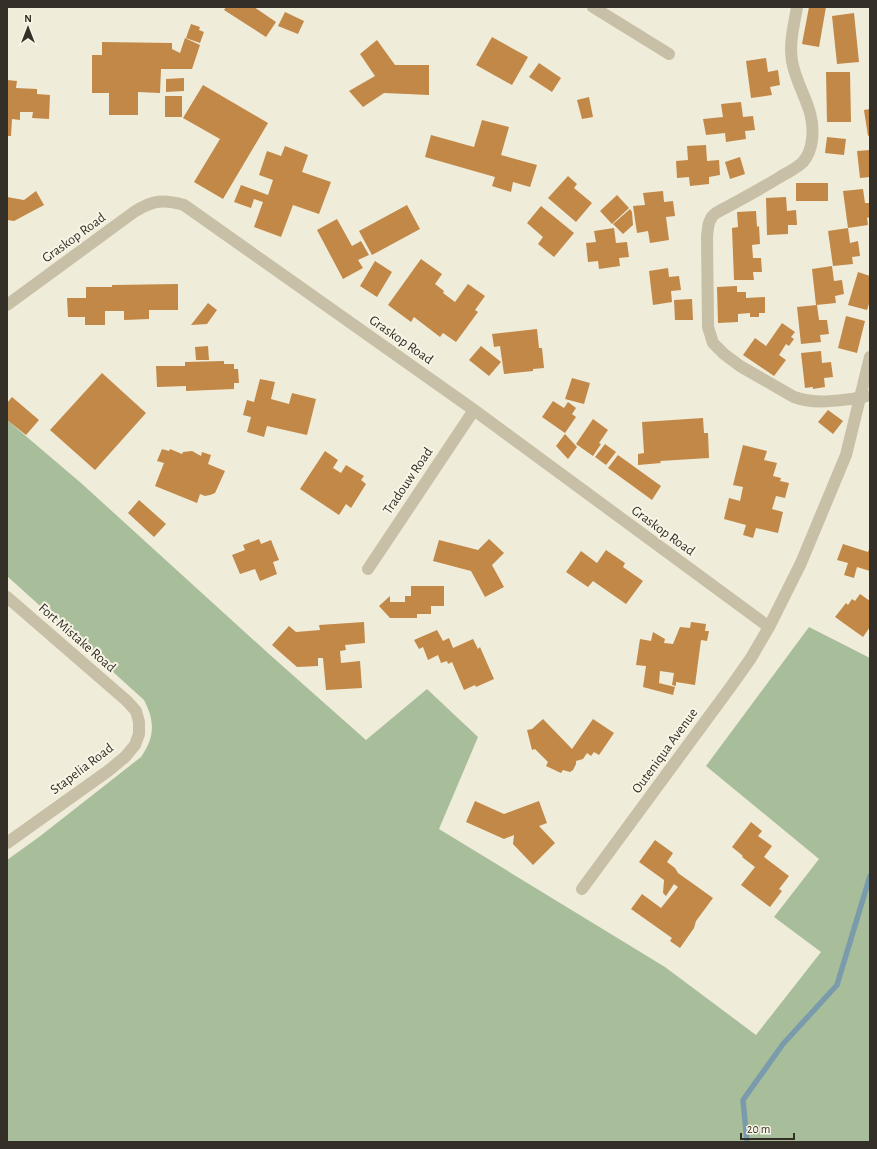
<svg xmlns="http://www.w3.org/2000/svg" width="877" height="1149" viewBox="0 0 877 1149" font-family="'Alegreya Sans',sans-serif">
<rect width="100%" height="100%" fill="#f0ecda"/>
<path fill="#a8be9a" d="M 7,420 L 81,483 L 269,654 L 366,740 L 427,689 L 478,737 L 439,829 L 665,967 L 756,1035 L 821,952 L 774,917 L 819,859 L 706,766 L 809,627 L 870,658 L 870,1142 L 7,1142 L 7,860 L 39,837 L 141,757 C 155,737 155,721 144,700 L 7,576 Z"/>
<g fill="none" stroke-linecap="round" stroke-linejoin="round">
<polyline stroke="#7a9bac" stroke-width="5.5" points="747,1142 743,1100 783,1044 837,985 870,876"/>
</g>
<g fill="#c18847">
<polygon points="226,7 254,7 276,22 266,37 224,10"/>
<polygon points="809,7 826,7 819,47 802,44"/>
<polygon points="285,12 304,21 298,34 278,26"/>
<polygon points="854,13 859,62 837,64 832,16"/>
<polygon points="191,24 200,27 199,30 204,32 200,43 186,38"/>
<polygon points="492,37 528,57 512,85 476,65"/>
<polygon points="185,38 200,45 192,69 161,69 160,93 138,92 138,115 109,115 109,93 92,93 92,55 102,55 102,42 172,43 172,49 180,53"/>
<polygon points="377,40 395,65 429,65 429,95 384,93 363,107 349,91 375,76 360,54"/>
<polygon points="766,58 768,72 778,70 780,85 770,87 772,95 751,98 746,61"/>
<polygon points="539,63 561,78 552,92 529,77"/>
<polygon points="826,72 850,72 851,122 827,122"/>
<polygon points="184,78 184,91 166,92 166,79"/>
<polygon points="7,80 17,81 16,88 37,89 37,94 50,95 49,119 32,118 33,112 20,112 20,120 12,119 11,136 7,136"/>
<polygon points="203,85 268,123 223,199 194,182 220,139 183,118"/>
<rect x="165" y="96" width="17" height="21"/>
<polygon points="589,97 593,117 582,119 577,100"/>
<polygon points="741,102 743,117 753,116 755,130 745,131 746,139 726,142 725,133 706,135 703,119 723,117 721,104"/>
<polygon points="870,109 870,135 868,136 864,110"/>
<polygon points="482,120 509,127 501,155 537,165 530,187 513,182 511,192 492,186 495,177 425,157 431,135 474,147"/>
<polygon points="827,137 846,139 844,155 825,153"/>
<polygon points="706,145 707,161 719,160 720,175 709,177 709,184 690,186 689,177 677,178 676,161 688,160 687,146"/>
<polygon points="285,146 308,155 302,172 331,182 319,214 293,205 281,237 254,227 263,202 254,199 251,208 234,202 241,185 268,195 273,180 259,175 267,151 281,156"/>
<polygon points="870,150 870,177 860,178 857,151"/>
<polygon points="740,157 745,174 730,179 725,162"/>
<polygon points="568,176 577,184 574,188 592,203 576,222 548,198"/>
<rect x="796" y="183" width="32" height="18"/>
<polygon points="863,189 865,203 870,203 870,217 867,218 868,225 848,228 843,191"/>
<polygon points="36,191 44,205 14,221 7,220 7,197 24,200"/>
<polygon points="663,191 664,202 673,201 675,216 666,217 669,240 650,243 648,231 637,233 633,206 645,205 643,193"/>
<polygon points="617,195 629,208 612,224 600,211"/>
<polygon points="786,197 787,211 796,210 797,225 788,225 788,234 767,235 766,198"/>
<polygon points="407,205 420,229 372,255 359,231"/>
<polygon points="541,206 574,233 554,257 538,244 543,237 527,223"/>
<polygon points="630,209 632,212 633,225 623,234 613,224"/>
<polygon points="756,211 757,227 759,226 760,244 752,245 753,258 761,258 762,272 753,272 754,280 734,280 732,228 738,227 737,212"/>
<polygon points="337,219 352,246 361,241 369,255 358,260 363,268 343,279 317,230"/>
<polygon points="614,228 616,243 627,242 629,257 619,258 620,266 599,269 598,261 588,262 586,243 596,242 594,231"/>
<polygon points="848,228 850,243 858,241 860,256 852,257 853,264 833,266 828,231"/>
<polygon points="421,259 442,274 435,284 444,291 443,293 455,302 468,284 485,296 475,310 478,312 456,342 443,333 440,337 414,317 411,322 388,305"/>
<polygon points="375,261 392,272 377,297 360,286"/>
<polygon points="832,266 834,281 842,280 844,294 835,296 836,303 816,305 812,269"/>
<polygon points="668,268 669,277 679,276 681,290 671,291 672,302 653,305 649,271"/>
<polygon points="858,272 870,276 870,301 867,310 848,305"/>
<polygon points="178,284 178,310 149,310 149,319 124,320 124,311 105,311 105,325 85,325 85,317 68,317 67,298 86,298 86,287 112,287 112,285"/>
<polygon points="737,286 737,292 746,292 746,298 765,297 765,313 759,313 759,317 750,317 750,313 738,314 738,322 718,323 717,287"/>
<polygon points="692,299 693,320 675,320 674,300"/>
<polygon points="208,303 217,310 207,324 191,325"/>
<polygon points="817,305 819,320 827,320 829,334 820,335 821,342 801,344 797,307"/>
<polygon points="846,316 865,321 857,353 838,348"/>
<polygon points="782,323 795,332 791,337 794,339 789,346 786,344 779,355 786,360 774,376 743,355 755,338 766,346"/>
<polygon points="537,329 539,348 542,348 544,368 533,369 533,371 504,374 500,346 494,347 492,334"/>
<polygon points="208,346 209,360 196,360 195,347"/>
<polygon points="481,346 501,362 489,376 469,360"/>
<polygon points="821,351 822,363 831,362 833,377 824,378 825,387 813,389 813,387 805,388 801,353"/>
<polygon points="224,361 224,364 234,364 234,369 238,369 239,383 234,383 234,389 186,391 186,386 157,387 156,366 185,366 185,362"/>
<polygon points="102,373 146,413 95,470 50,430"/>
<polygon points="572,378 590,383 584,404 565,399"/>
<polygon points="260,379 275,382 271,399 289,404 292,393 316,399 307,435 267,426 264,437 247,432 251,417 243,415 247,400 254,402"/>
<polygon points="12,397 39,420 26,435 7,420 7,403"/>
<polygon points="553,401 564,408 568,402 576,408 572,414 576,417 565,433 542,417"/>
<polygon points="828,410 843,421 833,434 818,422"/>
<polygon points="703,418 704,433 708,433 709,458 660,461 661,463 638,465 638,454 644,453 642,422"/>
<polygon points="593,419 608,430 599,443 601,444 593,456 576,444"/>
<polygon points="565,434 577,447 568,459 556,446"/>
<polygon points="605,444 616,452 606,465 595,457"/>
<polygon points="743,445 767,451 764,460 777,463 773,476 781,478 780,481 789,483 785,498 776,496 772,509 783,512 778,533 756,528 753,538 743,535 746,525 724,519 729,498 740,501 743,487 733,485"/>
<polygon points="162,449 169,451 170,449 182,454 183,452 192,451 201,456 202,452 211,455 208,464 225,471 215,493 210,495 205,496 200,494 197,503 155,486 164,463 157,461"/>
<polygon points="325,451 338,460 333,468 341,473 346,465 364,476 361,480 366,484 351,508 346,504 339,515 300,489"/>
<polygon points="618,455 661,486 652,500 608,468"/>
<polygon points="139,500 166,524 154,537 128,513"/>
<polygon points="259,539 261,544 271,540 279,560 273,562 277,574 260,581 255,569 240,574 232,555 245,550 243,545"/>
<polygon points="489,539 504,553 492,565 504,587 485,597 471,571 433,561 439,540 478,550"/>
<polygon points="843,544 868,552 870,547 870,571 857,567 854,578 844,575 848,563 837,560"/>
<polygon points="606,550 625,563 623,567 643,581 626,604 593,581 588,587 566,572 581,551 597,563"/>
<polygon points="411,586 444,586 444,606 431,606 431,614 417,614 417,618 390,618 379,606 390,596 390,602 405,602 405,596 411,596"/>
<polygon points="860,594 870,601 870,627 863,637 835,617 846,603 848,605 852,599 855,601"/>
<polygon points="364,622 365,643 345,645 346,650 340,651 341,663 360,661 362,688 326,690 323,658 318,658 318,666 297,667 272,645 289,626 296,632 320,630 319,625"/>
<polygon points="691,622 706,624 705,631 709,631 707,641 701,640 695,685 676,682 676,686 672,685 674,673 660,671 659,683 675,687 673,695 643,687 646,666 636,665 640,639 651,641 653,632 665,639 664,643 673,644 680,627 690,628"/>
<polygon points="437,630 443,641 449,638 453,648 473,639 478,649 480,647 494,679 476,687 475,685 464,690 452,662 448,664 447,661 441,663 438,655 428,660 423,647 419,649 414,640"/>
<polygon points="543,719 572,749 593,719 614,733 599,755 594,752 591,756 587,753 583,759 576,761 576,764 573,770 570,772 563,770 561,773 546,766 548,762 535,749 532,750 527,730 532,729"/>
<polygon points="475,801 504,814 539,801 547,823 539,826 555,843 533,865 513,844 514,835 504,839 466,822"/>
<polygon points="751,822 762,831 758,836 772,846 764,857 789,876 779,889 782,891 770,907 741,885 755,867 742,857 743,856 732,847"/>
<polygon points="655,840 673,853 667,862 675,868 678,873 713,898 696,921 694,928 680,948 670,941 672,938 631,909 642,894 661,908 678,887 674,884 666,896 663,893 664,880 639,862"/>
</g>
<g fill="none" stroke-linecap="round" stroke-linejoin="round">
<g stroke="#c7bfa6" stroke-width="12">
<polyline points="593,7 669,54"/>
<path d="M 797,7 C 794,25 789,43 792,61 C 797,90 816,108 812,140 C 811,148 809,155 803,162 C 797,168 787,173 780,177 C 759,190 738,201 716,213 C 708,218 708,228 707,237 L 708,327 L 713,343 L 724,354 L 740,366 L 794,397 C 816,405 838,400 860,398 L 866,396"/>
<path d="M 7,305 L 134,212 C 153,200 163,199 184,205 L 474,410 L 769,627"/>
<polyline points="368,569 474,410"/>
<polyline points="7,597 127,701 136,711 139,722 139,734 135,745 125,757 108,771 7,843"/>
<polyline points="582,889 732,685 751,658 769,627 801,563 846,455 870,357"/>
</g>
</g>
<g text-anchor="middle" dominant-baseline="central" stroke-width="4" stroke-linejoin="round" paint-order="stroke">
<g font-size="14" fill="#342f27" stroke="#f8f5e6">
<text transform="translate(74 238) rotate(-36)">Graskop Road</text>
<text transform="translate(401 340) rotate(35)">Graskop Road</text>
<text transform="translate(408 481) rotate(-56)">Tradouw Road</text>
<text transform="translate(663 531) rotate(36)">Graskop Road</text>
<text transform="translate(77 638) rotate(41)">Fort Mistake Road</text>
<text transform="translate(665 751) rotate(-54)">Outeniqua Avenue</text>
<text transform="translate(82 769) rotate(-37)">Stapelia Road</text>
</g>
</g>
<rect width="877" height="1149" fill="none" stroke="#342f27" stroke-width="16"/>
<g transform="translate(28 28)" stroke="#f8f5e6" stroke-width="3" paint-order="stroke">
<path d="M0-3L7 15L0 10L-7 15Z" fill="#342f27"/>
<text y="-6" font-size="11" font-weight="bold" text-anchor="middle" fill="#342f27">N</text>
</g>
<path d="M741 1133v6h53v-6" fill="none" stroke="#342f27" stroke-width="2"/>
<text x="747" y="1133" font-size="12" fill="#342f27" stroke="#f8f5e6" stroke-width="3" paint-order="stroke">20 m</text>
</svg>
